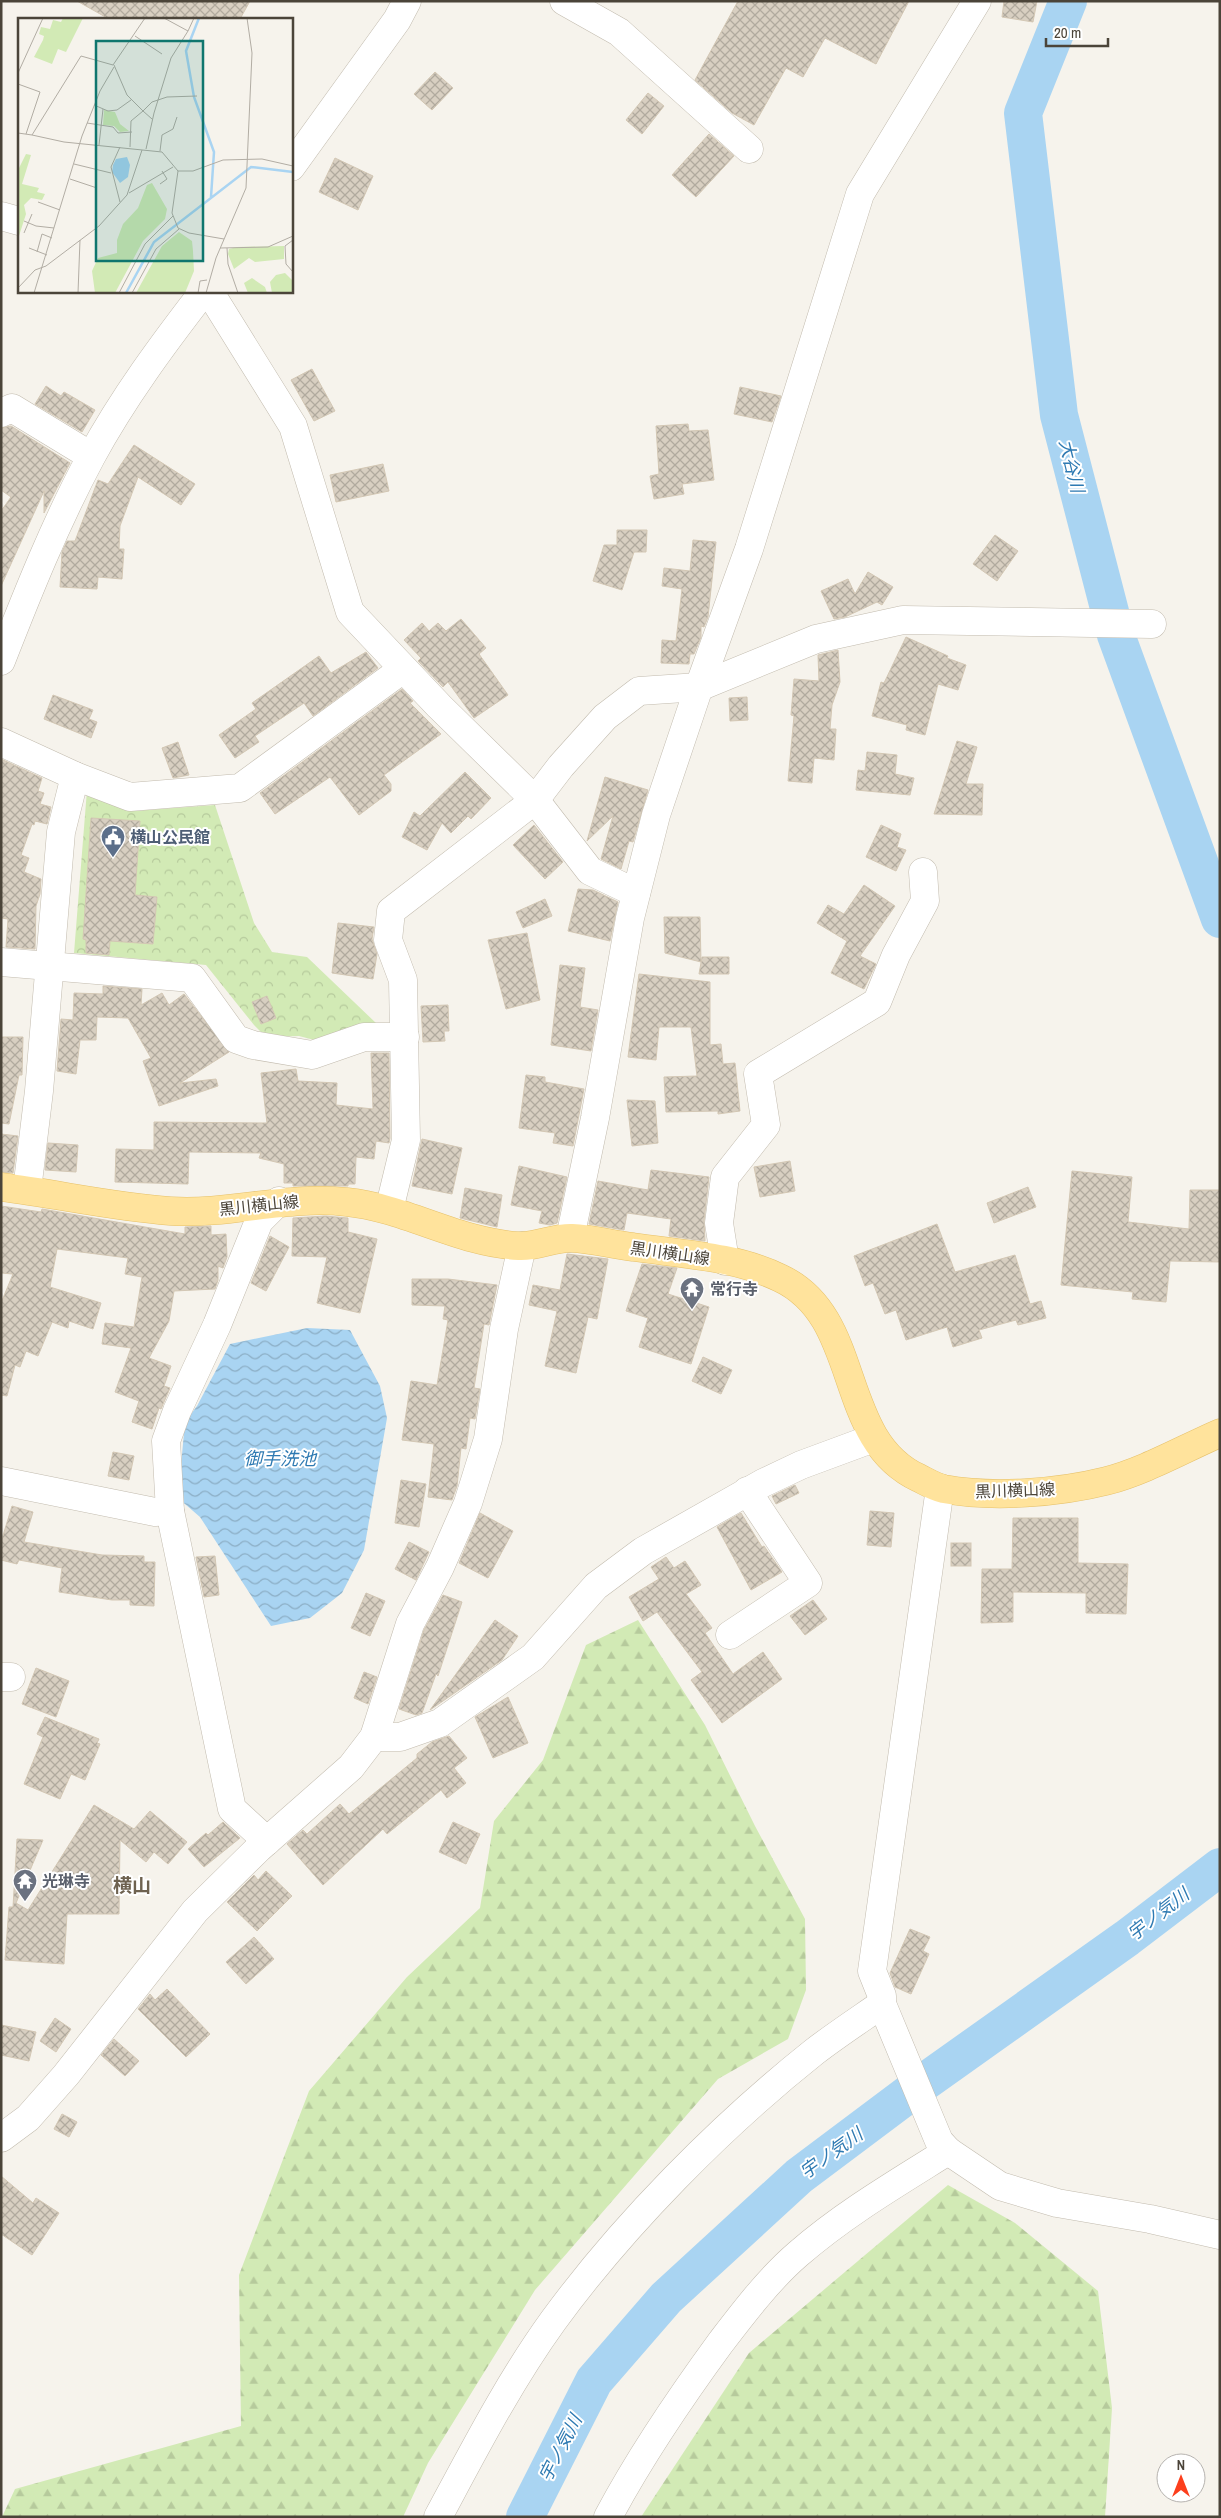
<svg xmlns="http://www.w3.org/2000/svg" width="1221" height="2518" viewBox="0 0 1221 2518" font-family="'Archivo Narrow','Noto Sans JP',sans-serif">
<defs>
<pattern id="forest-firs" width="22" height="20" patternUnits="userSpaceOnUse" patternTransform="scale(1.25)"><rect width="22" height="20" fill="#d2eab5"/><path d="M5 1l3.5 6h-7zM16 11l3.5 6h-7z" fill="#b6ca9c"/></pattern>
<pattern id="park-crowns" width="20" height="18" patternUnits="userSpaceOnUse" patternTransform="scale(1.25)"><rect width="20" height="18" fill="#d2eab5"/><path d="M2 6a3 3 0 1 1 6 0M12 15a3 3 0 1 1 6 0" fill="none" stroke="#b6ca9c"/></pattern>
<pattern id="water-waves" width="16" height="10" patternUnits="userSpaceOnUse" patternTransform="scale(1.25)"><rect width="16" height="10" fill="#a9d4f2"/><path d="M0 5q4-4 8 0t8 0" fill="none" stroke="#8caec5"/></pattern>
<pattern id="building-cross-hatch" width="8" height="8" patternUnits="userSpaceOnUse" patternTransform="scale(1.25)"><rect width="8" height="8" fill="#d8cfc1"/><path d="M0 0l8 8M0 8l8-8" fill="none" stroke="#b1aa9e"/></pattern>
</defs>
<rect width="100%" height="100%" fill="#f6f3ec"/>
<g fill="url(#forest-firs)">
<polygon points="638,1620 705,1725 755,1826 805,1919 806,1990 788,2039 718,2079 535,2290 428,2463 403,2517 2,2517 15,2489 241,2426 239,2275 309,2091 407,1977 480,1908 494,1821 543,1760 586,1645"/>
<polygon points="948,2185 1015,2223 1098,2291 1112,2408 1105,2517 641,2517 749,2353"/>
</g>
<polygon fill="url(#park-crowns)" points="87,790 133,811 215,805 254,923 272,952 307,957 377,1024 322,1042 299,1036 266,1037 254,1025 206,965 74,953"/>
<polygon fill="url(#water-waves)" points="307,1328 350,1330 380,1386 387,1418 364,1550 342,1593 310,1618 271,1626 200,1517 178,1498 185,1422 197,1406 230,1344"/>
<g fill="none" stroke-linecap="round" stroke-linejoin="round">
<g stroke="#a9d4f2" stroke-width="38">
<polyline points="1068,1 1023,113 1059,415 1116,635 1220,919"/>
<polyline points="525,2517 594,2381 666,2298 799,2176 923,2083 1127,1938 1220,1867"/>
</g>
</g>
<g fill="url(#building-cross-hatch)" stroke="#d3c7b4">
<polygon points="77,1 250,1 240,19 109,19"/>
<polygon points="738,1 909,1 876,64 825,38 803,77 786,68 754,125 732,113 695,80"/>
<polygon points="1004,1 1037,1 1033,22 1002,17"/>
<polygon points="435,72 453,88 432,110 414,94"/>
<polygon points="648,93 664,106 642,134 626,120"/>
<polygon points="709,134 734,156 696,197 672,175"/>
<polygon points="335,158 373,176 358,210 319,192"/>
<polygon points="312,369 335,411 314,421 291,380"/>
<polygon points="46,386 61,396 64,392 95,410 82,432 35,404"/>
<polygon points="740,387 781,396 772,422 734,414"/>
<polygon points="688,424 689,431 708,430 714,480 682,484 684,494 654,499 650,476 659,474 656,426"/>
<polygon points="11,426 70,463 44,513 44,491 1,586 1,511 11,497 1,490 1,428"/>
<polygon points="134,445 195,484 181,505 138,477 120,526 119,549 124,549 122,579 98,577 97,589 60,587 62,552 67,541 75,541 98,480 108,484"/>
<polygon points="383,464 389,491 336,502 330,475"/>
<polygon points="617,530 647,530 646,552 634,552 622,590 593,581 604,545 617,545"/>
<polygon points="995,535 1018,551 997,581 973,564"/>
<polygon points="693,540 716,542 708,617 704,627 701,626 701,637 694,654 690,654 689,664 661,663 662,640 676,641 682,589 662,586 664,568 690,571"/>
<polygon points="868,572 893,587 882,605 877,602 845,617 834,619 821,591 848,579 855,594"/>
<polygon points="461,619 486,648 479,654 508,695 474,718 448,682 443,687 418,661 421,658 404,640 422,623 429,631 438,623 446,631"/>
<polygon points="906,637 948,656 947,658 966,665 958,690 938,684 925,735 906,730 907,725 872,716 881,682 884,683"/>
<polygon points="838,650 840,682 832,705 830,729 836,729 834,760 814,758 812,783 788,781 794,716 791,715 794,679 819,681 818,655"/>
<polygon points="366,652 378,668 313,716 304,703 255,736 259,742 235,758 219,735 256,709 252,703 319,656 331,673"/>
<polygon points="402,689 413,701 410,703 441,734 384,775 391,784 391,791 359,815 330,777 275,814 260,793"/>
<polygon points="53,695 93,710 89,719 97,722 91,738 44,719"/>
<polygon points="747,697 748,720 730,721 729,698"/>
<polygon points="957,741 977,747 966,784 983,784 982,815 934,814"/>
<polygon points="178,742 189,775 173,778 162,748"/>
<polygon points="867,752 897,755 895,774 914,778 910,795 856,790 858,770 865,771"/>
<polygon points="1,759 42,778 38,791 44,793 40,804 51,807 47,824 35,821 34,825 32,824 21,855 29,858 24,872 41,879 40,894 36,906 35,949 6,947 8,919 1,918"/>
<polygon points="465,772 491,798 471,819 468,816 451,833 442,823 427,850 402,837 414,812 420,816"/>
<polygon points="605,777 648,790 633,842 629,841 621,869 601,859 613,816 587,841"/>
<polygon points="91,818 140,821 135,895 157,897 153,944 110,941 109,955 86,953 86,940 83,939"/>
<polygon points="534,825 563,862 545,879 513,845"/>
<polygon points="881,825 901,834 897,847 906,850 896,871 866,857"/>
<polygon points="864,885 895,906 860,956 876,964 864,989 831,973 847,941 817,923 828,905 844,914"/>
<polygon points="578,889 593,890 618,902 610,941 568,931"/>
<polygon points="545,899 552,916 523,928 516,912"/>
<polygon points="664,917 700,917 701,962 665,953"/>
<polygon points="338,923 374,927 372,939 377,954 373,979 332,973"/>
<polygon points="527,933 540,1000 506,1009 488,940"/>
<polygon points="702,957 729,957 729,974 699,974"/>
<polygon points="560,965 585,968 580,1007 598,1010 591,1051 551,1045"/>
<polygon points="639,974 710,982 710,1045 721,1044 723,1064 735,1063 740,1111 718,1114 718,1111 666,1112 664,1077 697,1076 691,1027 659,1027 656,1060 628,1057"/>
<polygon points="103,986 142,989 141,1005 162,993 169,1005 184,994 229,1052 180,1083 216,1079 218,1086 159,1106 143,1061 151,1058 128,1018 97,1017 96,1040 80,1040 76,1074 57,1071 61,1019 73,1020 74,993 103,994"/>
<polygon points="267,996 276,1018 261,1024 252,1002"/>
<polygon points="448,1005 449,1031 444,1031 445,1041 423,1042 421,1006"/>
<polygon points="1,1037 23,1037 22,1075 19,1075 9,1124 1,1123"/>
<polygon points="371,1053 389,1053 390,1138 389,1143 376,1141 374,1159 356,1157 355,1184 348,1184 348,1186 293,1186 293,1183 284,1183 284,1164 259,1158 261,1153 189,1152 188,1184 115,1182 116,1149 154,1150 154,1122 267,1123 261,1073 296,1069 298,1081 337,1083 336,1105 373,1109"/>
<polygon points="526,1075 545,1077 545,1082 584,1089 573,1146 553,1143 555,1133 519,1128"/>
<polygon points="627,1100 655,1101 658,1143 632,1146"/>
<polygon points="1,1134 18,1136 13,1173 1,1172"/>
<polygon points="422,1139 462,1148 452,1194 412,1186"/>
<polygon points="48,1143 78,1145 76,1172 45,1170"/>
<polygon points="790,1161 795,1191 760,1197 754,1167"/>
<polygon points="519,1166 567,1177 557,1223 550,1225 539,1223 542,1211 511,1205"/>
<polygon points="651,1170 709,1177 704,1221 705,1241 669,1236 671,1219 627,1213 624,1230 589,1224 598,1181 648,1190"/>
<polygon points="1072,1171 1132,1177 1128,1222 1189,1229 1190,1190 1220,1190 1220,1262 1170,1261 1166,1302 1132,1299 1133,1292 1061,1285"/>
<polygon points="1028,1187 1036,1207 994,1223 987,1203"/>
<polygon points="465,1188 502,1195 497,1227 460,1218"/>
<polygon points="1,1206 41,1212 42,1209 185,1234 185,1227 211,1226 211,1235 226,1234 227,1257 223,1268 218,1266 218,1280 215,1289 174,1291 169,1321 149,1358 171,1366 164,1386 170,1388 161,1409 159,1408 152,1429 132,1422 139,1401 115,1392 131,1348 102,1344 105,1323 134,1327 142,1277 125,1274 128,1258 57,1249 50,1287 101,1303 93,1329 69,1321 68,1328 52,1322 38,1356 26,1351 20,1367 15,1365 7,1396 1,1395 1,1303 13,1274 1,1273"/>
<polygon points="325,1216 348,1218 348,1232 377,1239 360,1313 317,1303 327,1257 292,1256 293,1218"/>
<polygon points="937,1224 955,1272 1015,1255 1030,1304 1041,1301 1046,1318 1018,1325 1016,1320 979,1330 982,1338 953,1347 947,1327 906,1340 896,1310 885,1314 873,1283 865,1286 854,1256"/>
<polygon points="270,1236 289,1247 266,1291 251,1283"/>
<polygon points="567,1254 608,1259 597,1319 588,1317 576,1373 545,1366 557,1311 529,1305 533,1285 560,1290"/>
<polygon points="642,1264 677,1268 668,1294 709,1307 691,1364 639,1347 648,1318 626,1311"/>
<polygon points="412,1279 448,1279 497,1285 489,1325 484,1324 474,1388 480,1389 475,1419 470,1418 466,1449 461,1448 457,1486 452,1500 428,1497 434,1444 402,1440 411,1381 437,1385 448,1320 443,1319 445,1306 412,1305"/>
<polygon points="703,1357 732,1370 721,1394 692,1381"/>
<polygon points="113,1452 134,1456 129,1480 108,1476"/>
<polygon points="401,1480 426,1484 419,1527 395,1523"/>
<polygon points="795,1485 799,1493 776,1504 772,1496"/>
<polygon points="12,1506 33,1512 24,1542 102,1555 144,1556 144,1562 155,1562 154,1606 130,1605 130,1600 112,1600 59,1592 62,1568 19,1560 17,1564 1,1560 1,1542"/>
<polygon points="870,1511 894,1513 891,1547 867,1545"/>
<polygon points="480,1513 513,1531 488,1578 459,1563"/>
<polygon points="741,1513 762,1547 764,1546 782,1572 751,1590 717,1527"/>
<polygon points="1013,1518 1078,1518 1078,1563 1128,1564 1126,1614 1086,1613 1086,1593 1013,1592 1013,1622 981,1623 982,1569 1012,1569"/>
<polygon points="409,1542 429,1552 416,1580 395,1569"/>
<rect x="951" y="1543" width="20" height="23"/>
<polygon points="215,1556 219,1595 204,1597 196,1557"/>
<polygon points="666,1557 674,1568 685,1561 701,1585 686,1594 712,1628 705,1633 733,1674 763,1652 782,1679 722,1723 691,1680 702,1672 657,1612 643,1621 629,1597 659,1579 651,1567"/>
<polygon points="366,1593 385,1601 370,1636 351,1628"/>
<polygon points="443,1595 462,1602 438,1676 436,1674 422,1713 416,1715 399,1709 424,1630"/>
<polygon points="813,1600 827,1619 805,1635 790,1616"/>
<polygon points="495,1620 518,1636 502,1660 430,1710"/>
<polygon points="36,1668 69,1681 56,1717 22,1704"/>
<polygon points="364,1672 377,1677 368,1704 354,1698"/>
<polygon points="508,1697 528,1743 493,1758 475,1717"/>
<polygon points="45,1717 99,1739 97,1743 100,1744 85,1780 71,1774 60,1799 24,1784 43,1737 37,1734"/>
<polygon points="449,1736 467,1758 454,1768 466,1783 447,1798 441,1790 387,1834 383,1829 323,1885 287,1844 303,1830 307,1834 340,1804 349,1814 417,1758 417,1754 432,1742"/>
<polygon points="94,1805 134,1829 150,1811 187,1842 168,1864 154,1852 146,1862 120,1840 119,1914 67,1914 64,1964 5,1960 9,1907 13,1907 17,1839 43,1840 16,1903 28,1910"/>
<polygon points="223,1822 240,1838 204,1867 188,1849 206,1833 208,1835"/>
<polygon points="453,1822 480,1834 466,1864 439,1852"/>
<polygon points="266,1871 292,1896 257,1931 227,1902 254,1875 258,1880"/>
<polygon points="910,1929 930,1937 923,1951 929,1954 911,1994 895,1987 890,1973"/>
<polygon points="254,1937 274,1959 246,1984 226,1962"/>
<polygon points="167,1989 210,2034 186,2057 138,2009 150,1994 155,2000"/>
<polygon points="55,2018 71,2029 56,2052 40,2041"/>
<polygon points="1,2025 36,2032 29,2061 1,2055"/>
<polygon points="114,2039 139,2061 125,2076 101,2055"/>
<polygon points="62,2114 77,2122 69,2137 54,2129"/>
<polygon points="1,2176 33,2203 36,2198 59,2213 32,2255 1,2234"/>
</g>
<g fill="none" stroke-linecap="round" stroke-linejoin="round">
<defs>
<g id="minor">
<polyline points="564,1 619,32 749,149"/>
<polyline points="291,167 397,20 407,1"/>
<polyline points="1,216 19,221"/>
<polyline points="209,291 293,426 350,612 439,706 535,800 561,766 605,717 639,691 699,687 816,639 903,620 1152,624"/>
<polyline points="1,413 12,408 91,456"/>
<path d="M 1,661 C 28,592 56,522 91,457 C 123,398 163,344 204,291"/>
<polyline points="1,742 75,776 130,797 240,788 403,669"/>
<polyline points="1,962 192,978 236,1039 253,1045 312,1055 364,1037 405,1037"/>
<polyline points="27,1190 39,1091 61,832 75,776"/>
<polyline points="389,1210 406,1140 403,980 388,940 391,911 535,800 590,871 636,893"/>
<polyline points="570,1238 595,1118 630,918 656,815 699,687 749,549 860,194 977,1"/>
<polyline points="725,1261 719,1223 725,1177 766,1125 758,1074 877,1002 896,955 925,901 923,872"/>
<polyline points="1,1481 155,1512 170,1511"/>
<polyline points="940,1488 872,1971 882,1996 882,2004 939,2141 948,2151 1000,2186 1057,2203 1150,2219 1220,2235"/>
<polyline points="730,1635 808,1583 747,1491"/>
<polyline points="1,1677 11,1677"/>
<polyline points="374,1737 400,1737 440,1723 533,1657 596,1586 643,1551 763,1483 801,1465 874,1438"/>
<polyline points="267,1841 232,1809 170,1511 166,1441 177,1411 217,1325 259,1221 279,1201"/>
<polyline points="1,2138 28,2118 66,2075 195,1911 259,1848 351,1767 374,1737 410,1624 440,1567 468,1503 488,1439 504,1329 522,1246"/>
<path d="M 438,2517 C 474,2450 509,2382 553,2321 C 623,2225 721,2126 814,2052 C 836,2035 859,2020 882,2004"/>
<path d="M 608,2517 C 641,2455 680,2398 721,2342 C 744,2312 769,2279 798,2254 C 844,2214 897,2183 948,2151"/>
</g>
<path id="major" d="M 1,1187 C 57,1194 114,1207 170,1211 C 230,1215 288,1195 347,1202 C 406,1208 459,1243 519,1246 C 537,1247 555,1237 572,1238 C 593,1239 613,1245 633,1247 C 681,1254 735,1256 780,1278 C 864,1317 835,1439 919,1478 C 927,1482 935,1487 944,1489 C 993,1498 1058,1493 1106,1481 C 1145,1471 1183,1449 1220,1433"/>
</defs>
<use href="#minor" stroke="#c2bbae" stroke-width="29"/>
<use href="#major" stroke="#e6c16a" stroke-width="29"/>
<use href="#minor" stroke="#fff" stroke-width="28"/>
<use href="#major" stroke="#ffe39c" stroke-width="28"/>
</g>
<defs>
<symbol id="civic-pin" viewBox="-11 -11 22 30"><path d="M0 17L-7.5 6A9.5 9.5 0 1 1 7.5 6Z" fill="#5c6f8a" stroke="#fff"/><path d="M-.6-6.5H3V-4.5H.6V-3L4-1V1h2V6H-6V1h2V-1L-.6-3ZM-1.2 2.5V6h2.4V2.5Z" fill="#fff"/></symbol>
<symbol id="temple-pin" viewBox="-11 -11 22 30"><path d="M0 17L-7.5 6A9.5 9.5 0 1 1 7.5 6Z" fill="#6b7280" stroke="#fff"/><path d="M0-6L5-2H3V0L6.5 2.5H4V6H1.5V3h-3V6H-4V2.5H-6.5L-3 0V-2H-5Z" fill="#fff"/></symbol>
</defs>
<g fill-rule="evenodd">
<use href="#civic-pin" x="99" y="823" width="28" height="38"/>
<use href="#temple-pin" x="678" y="1275" width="28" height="38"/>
<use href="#temple-pin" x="11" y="1867" width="28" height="38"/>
</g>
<g text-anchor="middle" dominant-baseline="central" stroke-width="4" stroke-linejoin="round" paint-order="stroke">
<g font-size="16" font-weight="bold" fill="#4e5e75" stroke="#fff" text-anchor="start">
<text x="130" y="837">横山公民館</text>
</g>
<g font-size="16" fill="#4b4439" stroke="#fff">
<text transform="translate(259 1205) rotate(-6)">黒川横山線</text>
<text transform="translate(670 1253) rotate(8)">黒川横山線</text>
<text transform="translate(1015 1490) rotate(-2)">黒川横山線</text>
</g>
<g font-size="16" font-weight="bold" fill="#5b616d" stroke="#fff" text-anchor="start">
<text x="710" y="1289">常行寺</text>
<text x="42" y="1881">光琳寺</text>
</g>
<g font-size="18" font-style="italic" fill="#2e7ab2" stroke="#fff">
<text transform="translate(1072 466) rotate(76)">大谷川</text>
<text x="280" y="1458">御手洗池</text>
<text transform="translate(1158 1914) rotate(-38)">宇ノ気川</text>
<text transform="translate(831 2153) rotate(-36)">宇ノ気川</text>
<text transform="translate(560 2448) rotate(-63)">宇ノ気川</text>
</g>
<g font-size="19" font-weight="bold" fill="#6e6250" stroke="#fff">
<text x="132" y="1885">横山</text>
</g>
</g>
<g transform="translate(18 18)">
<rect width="275" height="275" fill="#f6f3ec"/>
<path d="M 45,0 L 65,0 L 48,34 L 40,31 L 34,46 L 16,39 L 25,22 L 26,18 L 21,16 L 23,9 L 32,11 L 35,2 L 43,4 ZM 234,260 L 247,269 L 249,275 L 230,275 L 226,265 Z" fill="#d2eab5"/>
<path d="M 8,136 L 13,137 L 4,166 L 21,170 L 19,174 L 27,176 L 24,182 L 13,180 L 6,187 L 8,196 L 0,221 L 0,152 ZM 134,165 L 149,191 L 147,201 L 125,223 L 97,275 L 77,275 L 74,253 L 80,240 L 99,235 L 99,222 L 105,206 L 120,190 L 129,167 ZM 161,214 L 174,223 L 175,233 L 176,253 L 167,275 L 118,275 L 144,228 ZM 266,228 L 266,241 L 237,244 L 231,240 L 216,251 L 210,236 L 211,231 L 219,229 ZM 267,255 L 275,263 L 275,275 L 254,275 L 252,264 L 258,257 Z" fill="#d2eab5"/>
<path d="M 86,92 L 97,94 L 102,106 L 111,113 L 102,114 L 96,108 L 85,107 Z" fill="#d2eab5"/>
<path d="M 109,139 L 112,147 L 110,159 L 102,165 L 94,154 L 95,147 L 98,141 Z" fill="#a9d4f2"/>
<path fill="none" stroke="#a9d4f2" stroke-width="2.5" d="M 181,0 L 168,33 L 176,79 L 196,134 L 193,179M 108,275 L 136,224 L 233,149 L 275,154"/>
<path fill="none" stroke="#b2ada4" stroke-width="1" d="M 146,0 L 170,13 L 176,0M 117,18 L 144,36M 96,47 L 109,77 L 125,93 L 134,84 L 149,79 L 179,78M 0,55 L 25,0M 0,66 L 22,74M 76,87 L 90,93 L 99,92 L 113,82M 69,105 L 95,109 L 100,115 L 114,114M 0,115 L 14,117 L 63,38 L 95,47 L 127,0M 8,116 L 22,74M 14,117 L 46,124 L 144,134 L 160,153 L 175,153 L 205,142 L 244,141 L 275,148M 81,127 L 85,91M 112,129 L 113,103 L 125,93 L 134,101M 128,131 L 136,95 L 153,40 L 170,13M 142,133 L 144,117 L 155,111 L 159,99M 56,146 L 93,155M 160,153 L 154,195 L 160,210 L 171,215 L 206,221M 52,161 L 79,170M 142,166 L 149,161 L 144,153M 111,175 L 155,149M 20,184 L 42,192M 102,184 L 93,149 L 102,129M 6,203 L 18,208 L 36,210M 6,215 L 14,196M 275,222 L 267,228 L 268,246 L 275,254M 11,230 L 29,237M 202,230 L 250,229 L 275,218M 209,230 L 210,246 L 220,275M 19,234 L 24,216 L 34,220M 0,270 L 17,252 L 28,248 L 81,208 L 109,177 L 124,132M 16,275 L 64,118 L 82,73 L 96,49M 60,275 L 62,222M 101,275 L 127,226 L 155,198M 114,275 L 138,231 L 161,211M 180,275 L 182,263 L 189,262M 188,275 L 198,240 L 228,170 L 234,35 L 229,0"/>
<path fill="#0f766e" fill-opacity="0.15" stroke="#0f766e" stroke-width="2.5" d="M 78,23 L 185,23 L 185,243 L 78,243 Z"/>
<rect width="275" height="275" fill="none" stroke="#4b4439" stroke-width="2.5"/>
</g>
<rect width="1221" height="2518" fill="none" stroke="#4b4439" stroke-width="5"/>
<g transform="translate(1181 2478)"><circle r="24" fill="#ffffff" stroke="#b7b4b0"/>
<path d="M0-4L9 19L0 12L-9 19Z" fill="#fc3f1d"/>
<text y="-8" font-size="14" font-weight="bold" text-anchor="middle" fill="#4b4439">N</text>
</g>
<path d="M1046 38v8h62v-8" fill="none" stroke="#4b4439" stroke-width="2.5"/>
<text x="1054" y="38" font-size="15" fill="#4b4439" stroke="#ffffff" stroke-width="4" paint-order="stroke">20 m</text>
</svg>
